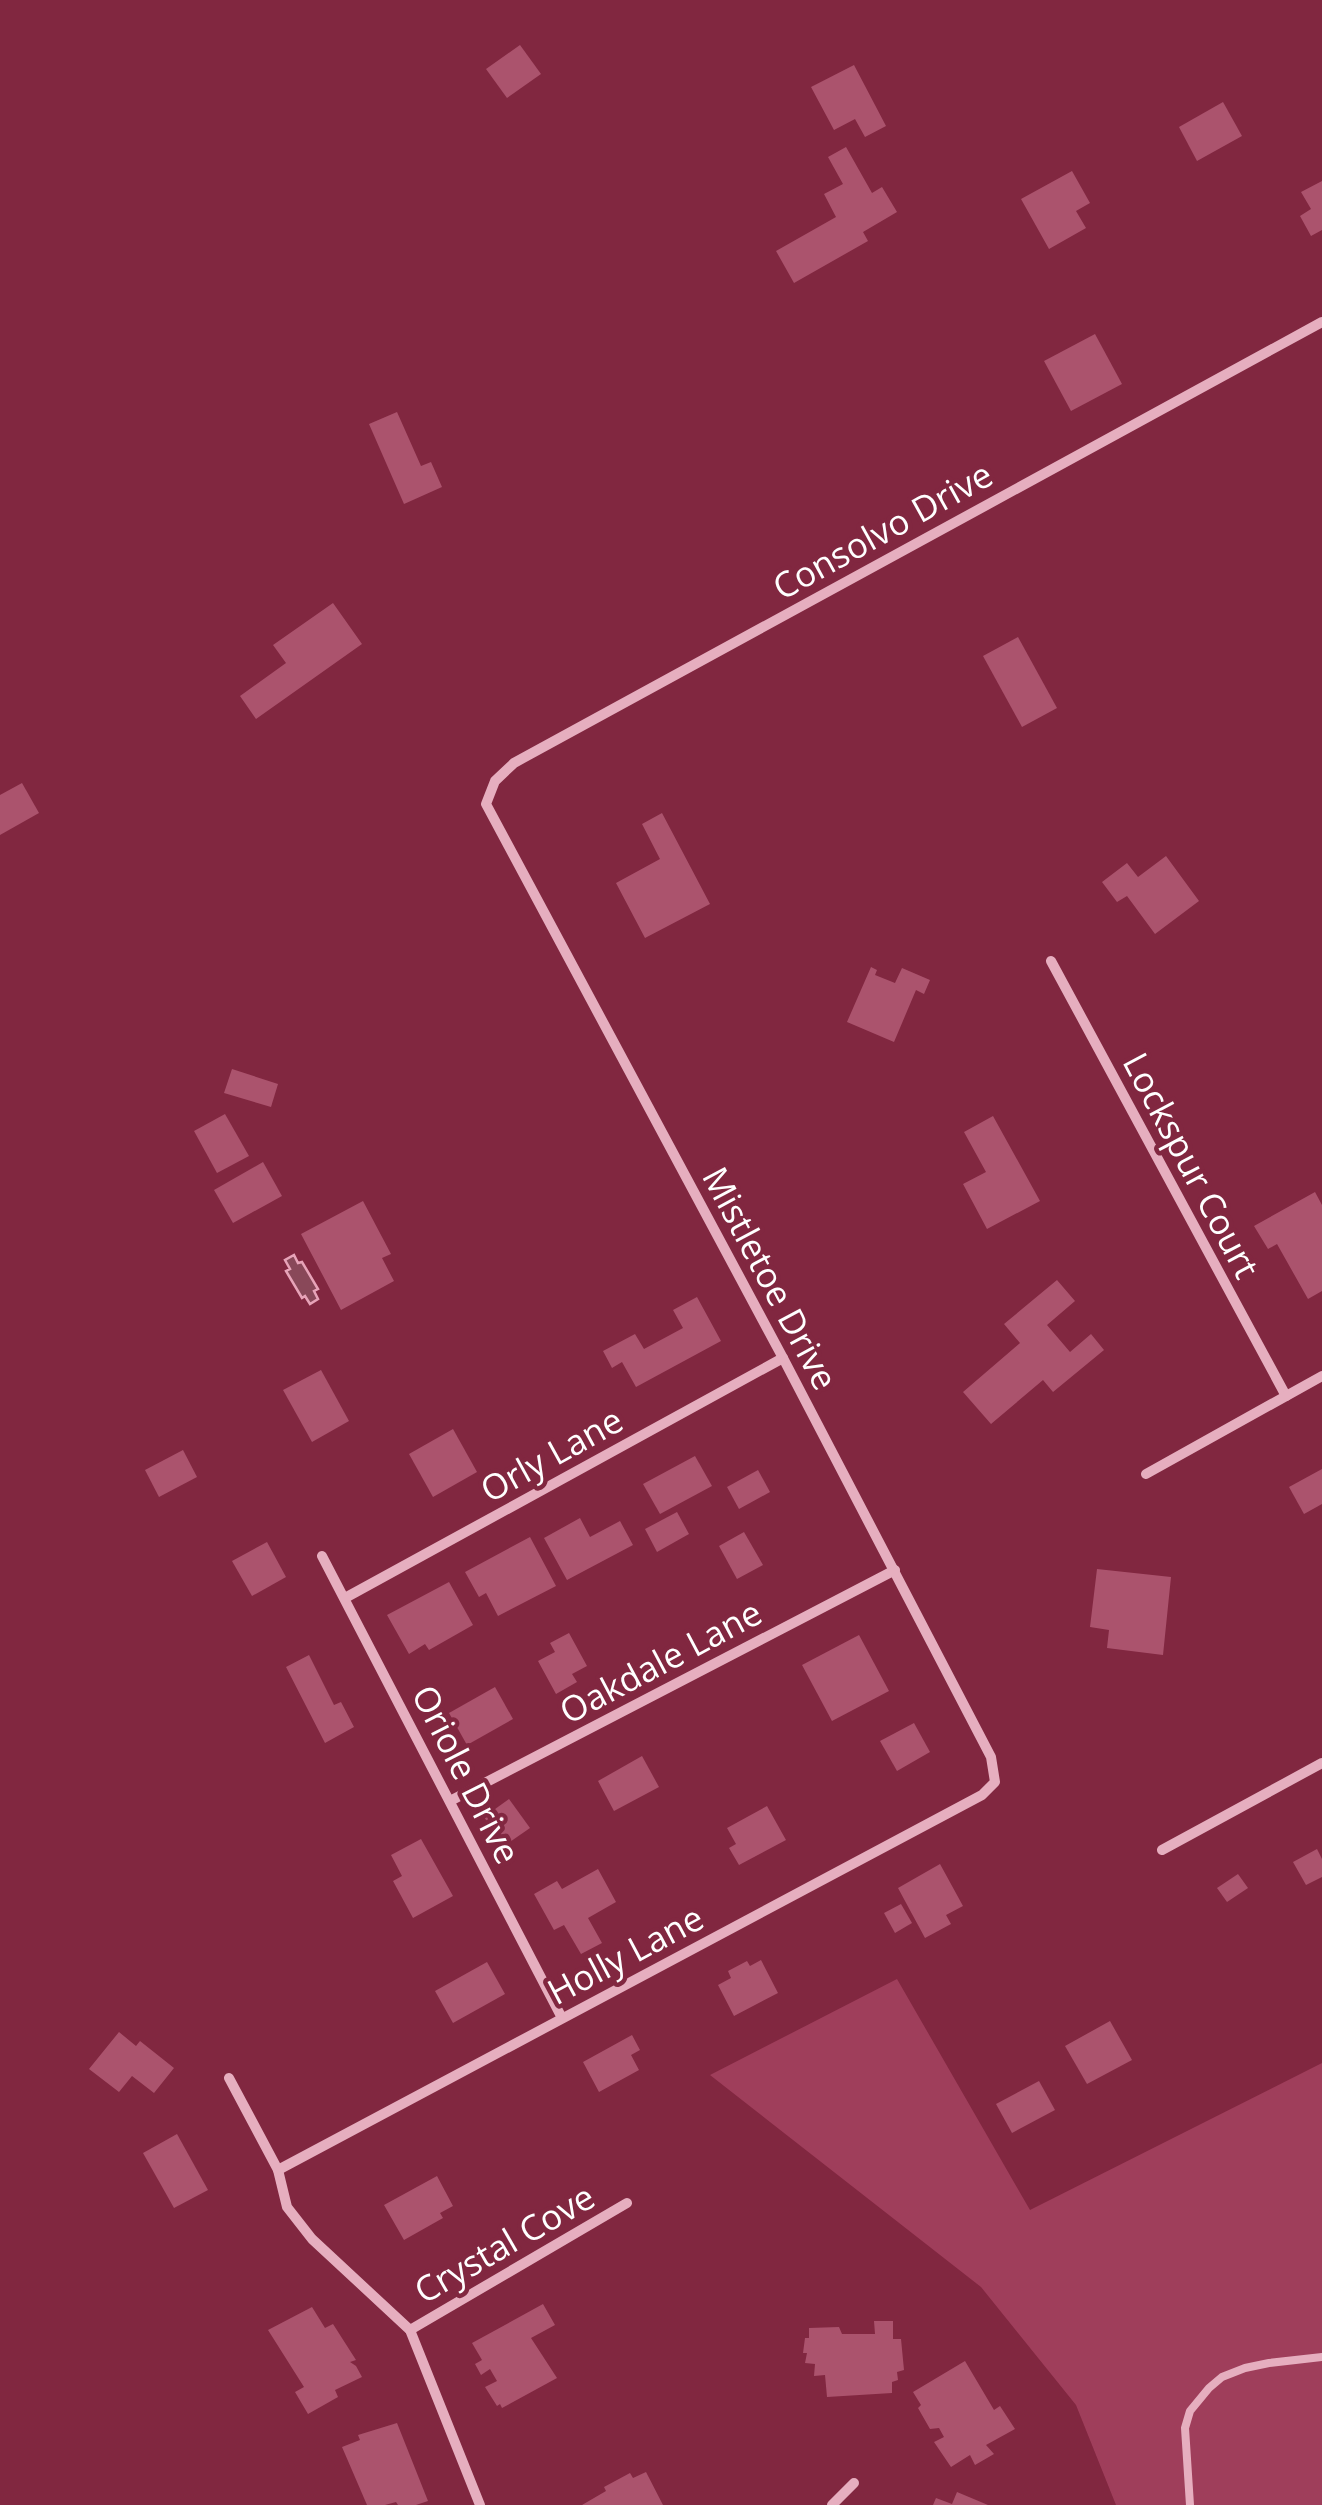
<svg xmlns="http://www.w3.org/2000/svg" width="1322" height="2505" viewBox="0 0 1322 2505" font-family="'Open Sans',sans-serif">
<rect width="100%" height="100%" fill="#812740"/>
<polygon fill="#9f3e5b" points="897,1979 1030,2210 1322,2063 1322,2505 1116,2505 1076,2405 981,2287 710,2075"/>
<polygon fill="#894859" stroke="#e7a3b8" stroke-width="2.5" points="294,1255 298,1263 302,1262 318,1289 314,1291 318,1299 310,1304 305,1296 302,1298 286,1271 290,1269 285,1260"/>
<g fill="#ab536d">
<polygon points="520,45 541,74 507,98 486,69"/>
<polygon points="854,65 886,126 865,137 855,119 834,130 811,87"/>
<polygon points="1223,102 1242,136 1197,161 1179,127"/>
<polygon points="846,147 872,193 882,187 897,212 863,232 868,241 794,283 776,251 836,217 824,194 843,184 828,157"/>
<polygon points="1072,171 1090,203 1076,211 1086,228 1049,249 1021,199"/>
<polygon points="1322,181 1322,230 1311,236 1300,216 1311,209 1301,192"/>
<polygon points="1095,334 1122,384 1071,411 1044,361"/>
<polygon points="397,412 421,466 431,462 442,487 404,504 369,424"/>
<polygon points="333,603 362,644 256,719 240,696 286,663 273,645"/>
<polygon points="1018,637 1057,708 1022,727 983,656"/>
<polygon points="22,783 39,813 0,835 0,795"/>
<polygon points="662,813 710,904 645,938 616,883 660,859 642,824"/>
<polygon points="1166,856 1199,901 1155,934 1127,896 1117,902 1102,882 1127,863 1138,877"/>
<polygon points="871,967 877,970 875,975 895,983 902,968 930,980 924,994 916,990 894,1042 847,1022"/>
<polygon points="232,1069 278,1084 271,1107 224,1093"/>
<polygon points="225,1114 249,1156 217,1173 194,1131"/>
<polygon points="993,1116 1040,1201 987,1229 963,1184 986,1172 964,1132"/>
<polygon points="263,1162 282,1196 233,1223 214,1190"/>
<polygon points="1315,1192 1322,1205 1322,1291 1308,1299 1277,1244 1268,1249 1254,1226"/>
<polygon points="363,1201 391,1254 382,1258 394,1281 341,1310 301,1234"/>
<polygon points="1057,1280 1075,1301 1047,1325 1070,1352 1091,1334 1104,1350 1053,1392 1043,1380 991,1424 963,1392 1020,1343 1004,1324"/>
<polygon points="697,1297 721,1341 636,1387 622,1362 612,1368 603,1351 635,1334 644,1349 683,1328 673,1310"/>
<polygon points="321,1370 349,1421 312,1442 283,1390"/>
<polygon points="453,1429 477,1472 433,1497 409,1454"/>
<polygon points="183,1450 197,1477 159,1497 145,1470"/>
<polygon points="695,1456 712,1486 660,1514 643,1484"/>
<polygon points="1322,1469 1322,1504 1304,1514 1289,1487"/>
<polygon points="758,1470 770,1492 739,1509 727,1487"/>
<polygon points="677,1512 689,1534 657,1552 645,1529"/>
<polygon points="580,1518 590,1537 620,1521 633,1545 567,1580 544,1538"/>
<polygon points="744,1532 763,1565 737,1579 719,1546"/>
<polygon points="530,1537 556,1586 498,1616 486,1593 479,1597 465,1572"/>
<polygon points="267,1542 286,1577 252,1596 232,1561"/>
<polygon points="1097,1569 1171,1577 1163,1655 1107,1648 1109,1630 1090,1627"/>
<polygon points="449,1582 473,1625 429,1650 425,1644 409,1654 387,1615"/>
<polygon points="569,1633 587,1666 572,1674 577,1682 556,1694 538,1661 555,1652 550,1643"/>
<polygon points="859,1635 889,1691 832,1721 802,1665"/>
<polygon points="309,1655 334,1705 341,1702 354,1727 325,1743 286,1667"/>
<polygon points="495,1687 513,1719 467,1745 449,1713"/>
<polygon points="914,1723 930,1752 897,1771 880,1741"/>
<polygon points="642,1756 659,1787 614,1811 598,1781"/>
<polygon points="509,1799 530,1828 504,1846 484,1817"/>
<polygon points="767,1806 786,1840 739,1865 729,1848 736,1844 727,1828"/>
<polygon points="421,1839 453,1896 413,1918 393,1881 402,1876 391,1855"/>
<polygon points="1317,1849 1322,1859 1322,1877 1306,1885 1293,1862"/>
<polygon points="940,1864 963,1906 946,1915 951,1924 925,1938 898,1888"/>
<polygon points="598,1869 616,1902 588,1918 602,1943 581,1954 564,1925 554,1930 534,1894 557,1881 562,1889"/>
<polygon points="1238,1874 1248,1888 1227,1902 1217,1888"/>
<polygon points="901,1904 912,1923 895,1933 884,1913"/>
<polygon points="761,1960 778,1993 734,2016 718,1985 731,1978 728,1971 747,1961 750,1966"/>
<polygon points="487,1962 505,1994 453,2023 435,1991"/>
<polygon points="1110,2021 1132,2060 1087,2084 1065,2046"/>
<polygon points="119,2032 136,2046 140,2041 174,2068 154,2093 132,2076 119,2092 89,2069"/>
<polygon points="632,2035 640,2050 631,2055 639,2070 599,2092 583,2062"/>
<polygon points="1039,2081 1055,2110 1012,2133 996,2104"/>
<polygon points="177,2134 208,2190 174,2208 143,2153"/>
<polygon points="437,2176 453,2206 440,2213 443,2218 404,2240 384,2205"/>
<polygon points="543,2304 555,2325 531,2338 557,2378 502,2408 500,2404 497,2406 485,2387 497,2381 490,2369 481,2375 475,2364 482,2360 472,2343"/>
<polygon points="312,2307 325,2328 333,2324 356,2360 350,2362 356,2366 362,2377 335,2390 338,2397 308,2414 295,2392 304,2387 268,2330"/>
<polygon points="874,2321 893,2321 893,2339 901,2339 904,2370 897,2372 898,2380 892,2382 892,2393 827,2397 825,2375 814,2376 815,2364 805,2363 807,2353 803,2353 805,2338 809,2338 809,2328 839,2327 842,2334 875,2334"/>
<polygon points="965,2361 994,2410 1000,2406 1015,2429 986,2445 994,2454 975,2465 970,2455 951,2467 934,2442 944,2437 939,2428 930,2429 918,2408 921,2405 913,2392"/>
<polygon points="397,2423 428,2501 416,2505 398,2505 396,2502 385,2505 367,2505 342,2447 360,2440 358,2435"/>
<polygon points="646,2472 663,2505 582,2505 606,2491 604,2487 630,2473 633,2478"/>
<polygon points="957,2492 988,2505 933,2505 936,2498 952,2504"/>
</g>
<g fill="none" stroke-linecap="round" stroke-linejoin="round">
<polyline stroke="#e6aebf" stroke-width="8" points="1190,2505 1185,2428 1190,2411 1209,2388 1222,2377 1245,2368 1269,2363 1322,2357"/>
<g stroke="#e6aebf" stroke-width="10">
<polyline points="1051,961 1286,1396"/>
<polyline points="1146,1474 1322,1376"/>
<polyline points="322,1556 562,2018"/>
<polyline points="345,1598 783,1358"/>
<polyline points="450,1801 895,1570"/>
<polyline points="1162,1850 1322,1763"/>
<polyline points="229,2078 278,2170 287,2207 312,2239 410,2330 480,2505"/>
<polyline points="278,2170 982,1795 995,1782 991,1757 783,1358 486,804 495,781 514,763 1322,322"/>
<polyline points="410,2330 627,2203"/>
<polyline points="832,2505 854,2483"/>
</g>
</g>
<g text-anchor="middle" dominant-baseline="central" stroke-width="9" stroke-linejoin="round" paint-order="stroke">
<g font-size="35" fill="#fff" stroke="#812740">
<text transform="translate(882 530) rotate(-29)">Consolvo Drive</text>
<text transform="translate(1192 1165) rotate(62)">Lockspur Court</text>
<text transform="translate(771 1278) rotate(62)">Mistletoe Drive</text>
<text transform="translate(551 1454) rotate(-29)">Orly Lane</text>
<text transform="translate(660 1661) rotate(-28)">Oakdale Lane</text>
<text transform="translate(467 1774) rotate(63)">Oriole Drive</text>
<text transform="translate(625 1954) rotate(-28)">Holly Lane</text>
<text transform="translate(504 2243) rotate(-30)">Crystal Cove</text>
</g>
</g>
</svg>
